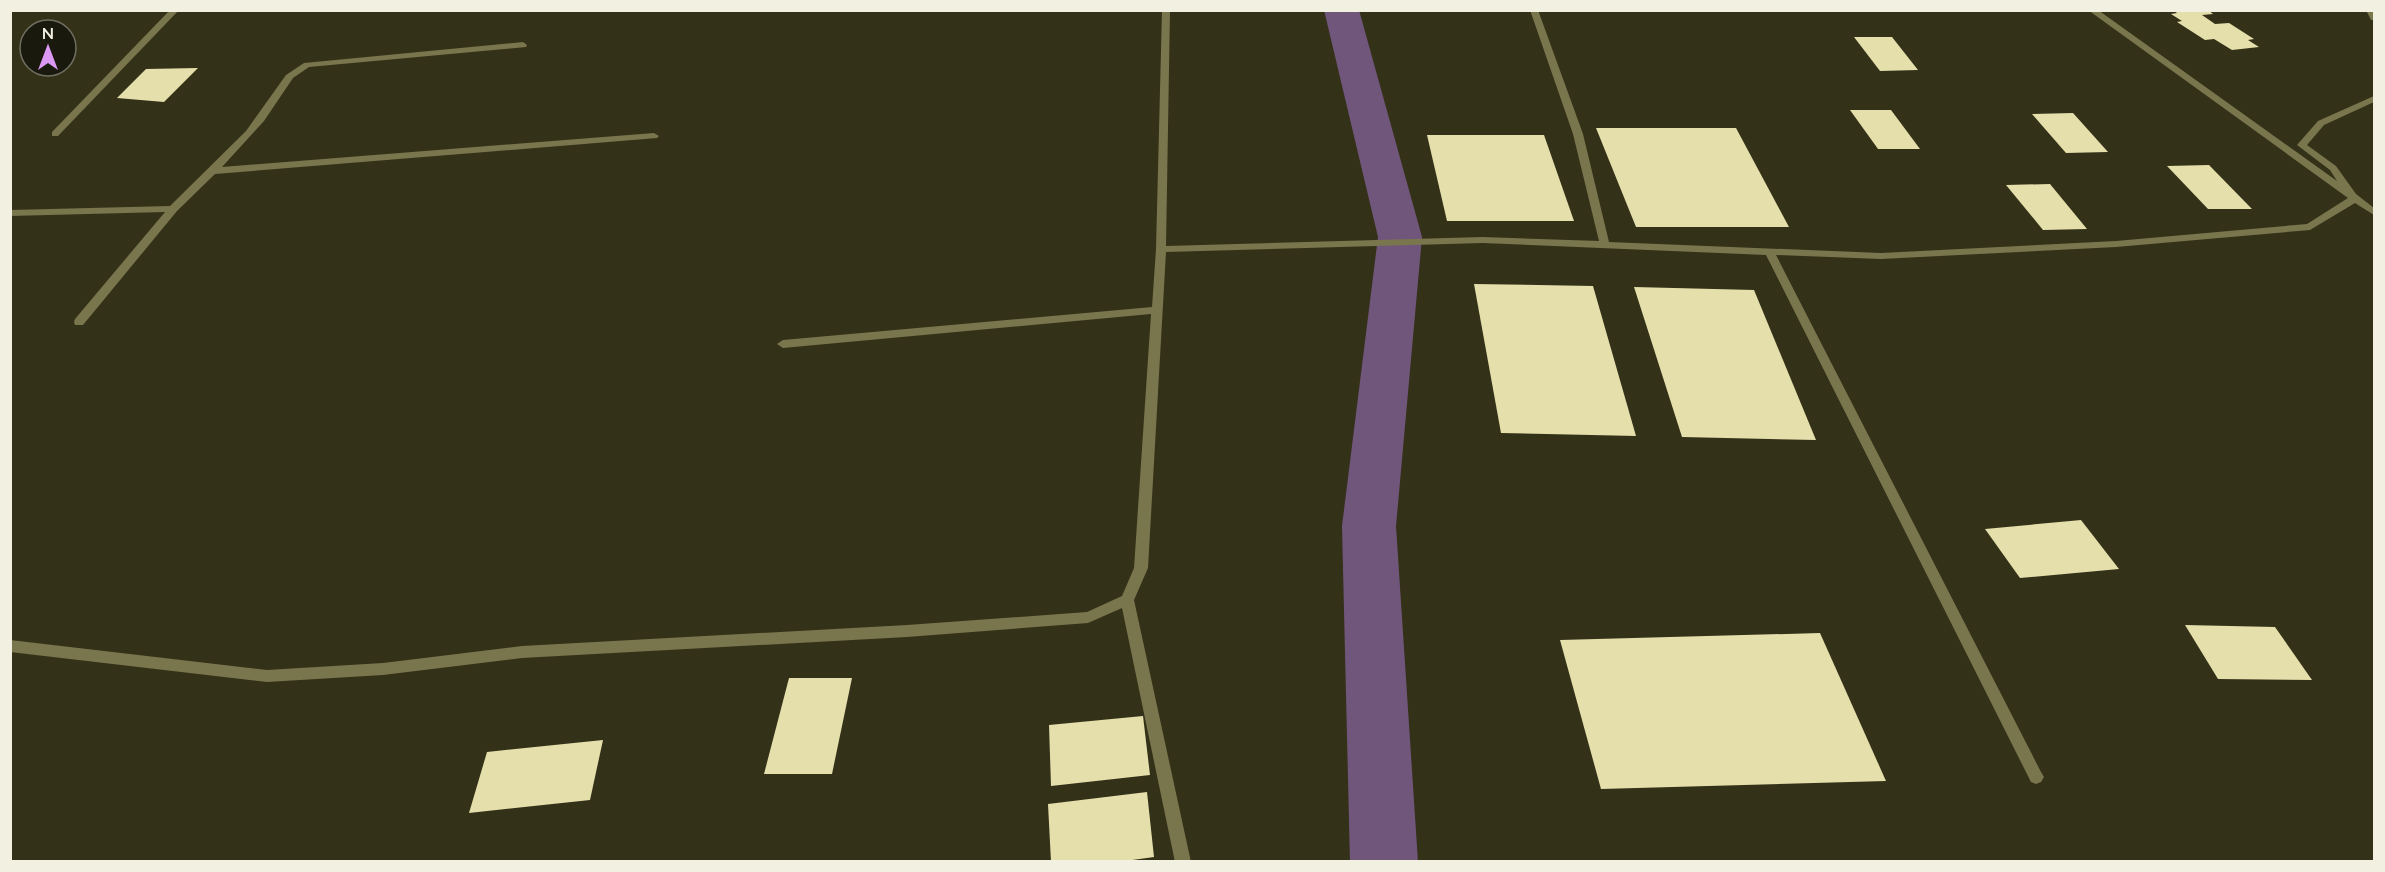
<svg xmlns="http://www.w3.org/2000/svg" width="2385" height="872" viewBox="0 0 2385 872" font-family="Lato,sans-serif">
<rect width="100%" height="100%" fill="#343119"/>
<g fill="none" stroke-linecap="round" stroke-linejoin="round">
<polygon fill="#71567c" fill-rule="evenodd" points="1324,10 1359,10 1422,237 1396,526 1418,862 1350,862 1342,526 1378,237"/>
</g>
<g fill="#e5dfac">
<polygon points="2173,10 2208,10 2213,14 2202,15 2215,24 2229,23 2254,39 2248,40 2259,47 2232,50 2214,39 2205,40 2177,22 2182,21 2171,14 2177,13"/>
<polygon points="1854,37 1892,37 1918,70 1880,71"/>
<polygon points="198,68 164,102 117,98 146,69"/>
<polygon points="1850,110 1891,110 1920,149 1878,149"/>
<polygon points="2073,113 2108,152 2066,153 2032,114"/>
<polygon points="1596,128 1736,128 1789,227 1636,227"/>
<polygon points="1427,135 1544,135 1574,221 1447,221"/>
<polygon points="2209,165 2252,209 2208,209 2167,166"/>
<polygon points="2050,184 2087,229 2043,230 2006,185"/>
<polygon points="1474,284 1593,286 1636,436 1501,433"/>
<polygon points="1634,287 1754,290 1816,440 1682,437"/>
<polygon points="2081,520 2119,569 2020,578 1985,529"/>
<polygon points="2185,625 2275,627 2312,680 2218,679"/>
<polygon points="1820,633 1886,781 1601,789 1560,640"/>
<polygon points="789,678 852,678 832,774 764,774"/>
<polygon points="1143,716 1150,775 1051,786 1049,725"/>
<polygon points="603,740 590,800 469,813 487,752"/>
<polygon points="1147,792 1154,857 1118,862 1051,862 1048,804"/>
</g>
<g fill="none" stroke-linecap="round" stroke-linejoin="round">
<g fill="#79754d" fill-rule="evenodd">
<polygon points="170,10 179,10 58,136 52,136 52,132"/>
<polygon points="1162,10 1170,10 1166,246 1483,237 1599,241 1573,134 1530,10 1538,10 1583,134 1609,242 1881,253 2116,241 2307,224 2348,198 2088,10 2098,10 2337,181 2330,170 2297,145 2318,121 2374,96 2374,102 2324,125 2307,145 2336,166 2356,194 2374,208 2374,215 2355,203 2310,230 2116,247 1881,259 1776,255 2041,772 2044,777 2041,782 2036,784 2031,782 1766,255 1483,243 1166,252 1148,568 1134,600 1191,862 1175,862 1122,608 1088,623 907,637 522,658 383,675 267,682 10,652 10,640 267,670 383,663 522,646 907,625 1087,612 1122,596 1134,568 1151,314 783,348 777,344 783,340 1152,307 1156,249"/>
<polygon points="2366,10 2374,10 2374,20 2371,20"/>
<polygon points="523,42 527,45 526,47 309,67 293,78 264,121 222,167 654,133 659,136 657,138 215,174 177,211 83,325 75,325 74,322 75,319 165,212 10,216 10,210 170,206 246,131 286,75 304,63"/>
</g>
</g>
<rect width="2385" height="872" fill="none" stroke="#f1f0e1" stroke-width="24"/>
<g transform="translate(48 48)"><circle r="28" fill="#1a190e" stroke="#706f62" stroke-width="1.5"/>
<path d="M0-4.5L10 22L0 15L-10 22Z" fill="#db99f5"/>
<text y="-9" font-size="16" font-weight="bold" text-anchor="middle" fill="#f1f0e1">N</text>
</g>
</svg>
